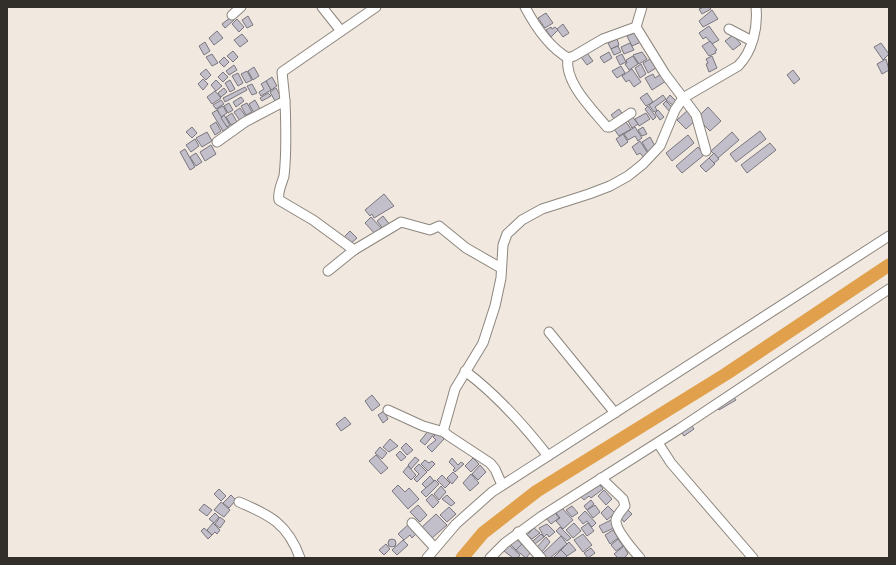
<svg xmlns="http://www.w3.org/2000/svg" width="896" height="565" viewBox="0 0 896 565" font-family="'Sofia Sans Condensed',sans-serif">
<rect width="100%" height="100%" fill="#f1e9e0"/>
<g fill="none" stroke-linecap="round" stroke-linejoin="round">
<polyline stroke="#e1a04c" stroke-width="13" points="462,558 483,533 537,491 726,374 889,265"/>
</g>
<g fill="#c3bfca" stroke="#79767f">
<polygon points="704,7 709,7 711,9 702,14 699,9"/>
<polygon points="712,10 718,19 703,27 699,21"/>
<polygon points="546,13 553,23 545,28 538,18"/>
<polygon points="248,16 253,25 247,28 242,20"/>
<polygon points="231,17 234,20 225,28 222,24"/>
<polygon points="237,19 244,27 239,32 232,24"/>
<polygon points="563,24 569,33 563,37 557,29"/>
<polygon points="709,26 719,40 712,44 706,37 703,39 699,33"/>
<polygon points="551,27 552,29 555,27 558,30 551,37 546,30"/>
<polygon points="217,31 223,38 214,45 209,38"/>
<polygon points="637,32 641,42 632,46 627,36"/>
<polygon points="242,34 248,41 240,47 234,40"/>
<polygon points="733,35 741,44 733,50 725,41"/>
<polygon points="617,39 619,45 611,49 608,43"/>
<polygon points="710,41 717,50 715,51 716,53 709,56 702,46"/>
<polygon points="205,42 210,51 204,55 199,46"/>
<polygon points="630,43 634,50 624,54 621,47"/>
<polygon points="881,43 889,54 883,60 874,47"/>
<polygon points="618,46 621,52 614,55 611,49"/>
<polygon points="233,51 238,57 233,62 227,56"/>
<polygon points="609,52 612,58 604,63 600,57"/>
<polygon points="642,52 647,59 639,64 633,55"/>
<polygon points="587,53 593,61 587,65 581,57"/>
<polygon points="212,54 218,63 212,66 206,57"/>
<polygon points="622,54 626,62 620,65 616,57"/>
<polygon points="633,56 638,64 629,70 625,64 627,63 626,60"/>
<polygon points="712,56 717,68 709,72 706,64 708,63 706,59"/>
<polygon points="224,57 229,62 224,67 219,62"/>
<polygon points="650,59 656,68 648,73 643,63"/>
<polygon points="886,59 889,70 882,74 877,64"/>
<polygon points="641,64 646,74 640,78 635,68"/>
<polygon points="234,65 237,70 229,75 226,71"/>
<polygon points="621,66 625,73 617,78 612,71"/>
<polygon points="254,67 259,76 253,80 248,71"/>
<polygon points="206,69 211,75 206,80 200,74"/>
<polygon points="632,69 641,82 634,87 629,80 626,82 622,76"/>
<polygon points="793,70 800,79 794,84 787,75"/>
<polygon points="247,71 252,80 246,83 241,74"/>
<polygon points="223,72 228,77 223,82 218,77"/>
<polygon points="238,73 243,83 238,86 232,76"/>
<polygon points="653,74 655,78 661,74 666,81 652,90 645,78"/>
<polygon points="272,77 277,86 271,90 266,81"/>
<polygon points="203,79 208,84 203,90 198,84"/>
<polygon points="216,80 222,86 216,91 211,85"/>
<polygon points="230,80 235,89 230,92 225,83"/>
<polygon points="266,81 271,90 261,96 259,92 264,89 261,84"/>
<polygon points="252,84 257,93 252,95 247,86"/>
<polygon points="245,87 247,90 225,102 223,98"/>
<polygon points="224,88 227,92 221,97 218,93"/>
<polygon points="276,88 281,97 275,101 270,92"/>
<polygon points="215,91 221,98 212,104 207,97"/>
<polygon points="268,93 271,96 262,101 260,98"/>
<polygon points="647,93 653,102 646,106 640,98"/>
<polygon points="663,95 666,99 655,107 657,110 654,112 649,105"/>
<polygon points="670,95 677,102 674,106 666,100"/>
<polygon points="241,97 244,101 236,107 233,102"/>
<polygon points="221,100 224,104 216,109 213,105"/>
<polygon points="255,100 260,109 254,113 249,104"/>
<polygon points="666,101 673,108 670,112 663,104"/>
<polygon points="229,103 233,110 228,113 224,106"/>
<polygon points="247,103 252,112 246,115 241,106"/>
<polygon points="223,106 227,113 221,117 217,109"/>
<polygon points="648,106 656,117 653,120 645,109"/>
<polygon points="708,107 721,121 710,131 697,118"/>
<polygon points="240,108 246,117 240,121 234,112"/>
<polygon points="619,109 624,116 616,121 611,115"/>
<polygon points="217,110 228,128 223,131 212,113"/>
<polygon points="658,110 664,117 660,120 655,113"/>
<polygon points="688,110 697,119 686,129 677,120"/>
<polygon points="232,113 237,122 231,125 226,117"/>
<polygon points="646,113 650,119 639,126 635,119"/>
<polygon points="224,115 230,125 227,127 221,118"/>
<polygon points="632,116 638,124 632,128 627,119"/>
<polygon points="216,122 221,131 215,135 210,126"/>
<polygon points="626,122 631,129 619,136 614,129"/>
<polygon points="192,127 197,133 192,138 186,132"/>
<polygon points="635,127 642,138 638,141 635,136 628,140 624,134"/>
<polygon points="643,127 647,134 642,136 638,130"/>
<polygon points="760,131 766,139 736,162 730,154"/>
<polygon points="207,132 212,141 202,147 196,138"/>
<polygon points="732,132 739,140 718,158 711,151"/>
<polygon points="623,134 628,142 621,147 616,139"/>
<polygon points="688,135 694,143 672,161 666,153"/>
<polygon points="650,137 655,146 648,152 642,142"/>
<polygon points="195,139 199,146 191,152 186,145"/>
<polygon points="640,141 649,155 644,158 640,153 637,155 632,147"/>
<polygon points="770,143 776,150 747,173 741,165"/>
<polygon points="211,145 216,154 205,161 200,152"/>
<polygon points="698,147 704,155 682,173 676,166"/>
<polygon points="185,149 195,167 190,170 180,152"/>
<polygon points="196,153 202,162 196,166 190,157"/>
<polygon points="714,153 719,159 714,163 709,158"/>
<polygon points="709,158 715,164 706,172 700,166"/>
<polygon points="384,194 394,206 374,218 372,214 370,216 365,210"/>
<polygon points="383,216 390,225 384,230 377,221"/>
<polygon points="371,217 382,229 376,235 365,223"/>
<polygon points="350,231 357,238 349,245 343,238"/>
<polygon points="372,395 380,405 372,411 365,401"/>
<polygon points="733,396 736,400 719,410 717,406"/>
<polygon points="384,411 388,419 383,423 378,415"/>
<polygon points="345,417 351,424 341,431 336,424"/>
<polygon points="690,423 694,429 684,436 680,430"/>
<polygon points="429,430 434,434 425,445 420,441"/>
<polygon points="438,432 444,439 432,452 427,447 436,440 433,437"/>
<polygon points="390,439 398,446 389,452 383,447"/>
<polygon points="406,443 413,450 407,455 401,448"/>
<polygon points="380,447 387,453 382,459 375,453"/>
<polygon points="400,451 406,457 401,461 396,455"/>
<polygon points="376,455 388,468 381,474 369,461"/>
<polygon points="415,457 419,460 411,469 408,465"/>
<polygon points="452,458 458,465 461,462 464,464 455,472 453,470 455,468 449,462"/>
<polygon points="473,458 479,464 471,472 465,466"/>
<polygon points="425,460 429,463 432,461 435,464 428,471 421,464"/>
<polygon points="419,464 427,472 417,482 414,479 419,474 414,469"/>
<polygon points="480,465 486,472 478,480 472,474"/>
<polygon points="408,466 416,475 411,480 403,472"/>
<polygon points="453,472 458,477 452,484 447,478"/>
<polygon points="471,474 479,483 470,491 463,483"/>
<polygon points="442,475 450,483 445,488 437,480"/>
<polygon points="430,476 434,481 426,488 422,484"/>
<polygon points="435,480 439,484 426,497 421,492"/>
<polygon points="598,482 603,489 591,498 589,496 584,500 579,495"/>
<polygon points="398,485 405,492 409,488 419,499 408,509 392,491"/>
<polygon points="441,486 446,492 439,500 434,494"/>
<polygon points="219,489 226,496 221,501 214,494"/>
<polygon points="604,490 612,499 606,505 598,496"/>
<polygon points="432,494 439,502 433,508 426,500"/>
<polygon points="231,495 236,500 229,508 223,503"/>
<polygon points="447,495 455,503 451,506 442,499"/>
<polygon points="591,500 594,504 587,510 584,506"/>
<polygon points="221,502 230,510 224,517 214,510"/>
<polygon points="204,504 212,510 207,516 199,510"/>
<polygon points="418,505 427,515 420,522 410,512"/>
<polygon points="595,505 600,512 593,518 587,510"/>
<polygon points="572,506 578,513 572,517 566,510"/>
<polygon points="608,506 615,513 607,520 601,513"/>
<polygon points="449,507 456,514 447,522 440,515"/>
<polygon points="562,508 573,520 563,529 556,521 560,518 556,513"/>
<polygon points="628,510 632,514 624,522 620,517"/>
<polygon points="554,511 559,518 551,524 546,518"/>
<polygon points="585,511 596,523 592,527 587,521 583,524 578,518"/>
<polygon points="215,513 219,517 214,523 209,519"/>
<polygon points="436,514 447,525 432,538 422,527"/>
<polygon points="220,517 225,521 220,528 215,524"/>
<polygon points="613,519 616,527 603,533 599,526"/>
<polygon points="213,523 220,530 217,534 215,532 212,535 207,530"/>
<polygon points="410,523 416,534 412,538 410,535 404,540 398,534"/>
<polygon points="574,523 581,531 573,538 566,530"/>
<polygon points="588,523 594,531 587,536 581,528"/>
<polygon points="547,524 555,532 549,537 547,534 544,537 539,528"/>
<polygon points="560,527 571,538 567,541 556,531"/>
<polygon points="204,528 212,535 208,539 201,531"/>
<polygon points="534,528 540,533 532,539 527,535"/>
<polygon points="613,530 618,538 610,544 605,535"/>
<polygon points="541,534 544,537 535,544 533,541"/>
<polygon points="583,534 592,545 583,552 574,540"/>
<polygon points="561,536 567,544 550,558 546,558 542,554"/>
<polygon points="546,537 550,542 542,552 537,547"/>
<polygon points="515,538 522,544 516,550 510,544"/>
<polygon points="618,539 623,546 616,551 611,545"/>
<circle cx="392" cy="543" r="4"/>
<polygon points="403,540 408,545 397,555 392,550"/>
<polygon points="569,542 576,550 567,556 561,550"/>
<polygon points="386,544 390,549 384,555 379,550"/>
<polygon points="522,544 531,552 526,558 516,550"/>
<polygon points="509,545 520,555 518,558 513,558 504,551"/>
<polygon points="624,546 628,554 624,558 618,558 614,554"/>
<polygon points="591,548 595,553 588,558 584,553"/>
<polygon points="561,550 567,556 565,558 555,558 554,557"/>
</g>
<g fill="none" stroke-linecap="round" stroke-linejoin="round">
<defs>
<g id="minor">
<polyline points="322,7 341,31"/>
<path d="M 525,7 C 535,26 549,47 568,58 L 574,56 L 603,39 L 636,27 L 642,7"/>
<polyline points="232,15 241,7"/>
<polyline points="636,27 665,74 696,115 706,151"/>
<polyline points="729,29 752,41"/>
<path d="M 568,58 C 564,82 592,109 607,127 L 610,127 L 631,113"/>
<path d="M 285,101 C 286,126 287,151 284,176 C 282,183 277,193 279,200 L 313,220 L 354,250 L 401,222 L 430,230 L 439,226 L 466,248 L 501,268"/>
<polyline points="217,142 245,122 285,101 282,72 376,7"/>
<polyline points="328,271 354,250"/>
<polyline points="549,332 615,413"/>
<path d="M 465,371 C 497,395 523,424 548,456"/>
<polyline points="388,410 423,426 444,432"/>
<polyline points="658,443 671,463 753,558"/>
<path d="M 601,478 L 623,499 L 625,506 C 622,510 617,515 616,520 C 615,529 633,550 640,558"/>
<path d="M 502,485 L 495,469 L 490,463 L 449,436 L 444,432 L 444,428 L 455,389 L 483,343 L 495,306 L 501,278 L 503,245 L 507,234 L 522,220 L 542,209 L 589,194 L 610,186 L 628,176 L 643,164 L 660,146 L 675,110 L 683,98 L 738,66 C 753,51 758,27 756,7"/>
<path d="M 239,502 C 270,515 288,524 300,558"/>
<polyline points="412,523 435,548"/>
<polyline points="518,532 541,558"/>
<polyline points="427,558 456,524 492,492 889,236"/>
<polyline points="490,558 505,543 542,516 679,429 889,289"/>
</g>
</defs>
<use href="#minor" stroke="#8d867e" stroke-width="11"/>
<use href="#minor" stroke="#fff" stroke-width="9"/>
</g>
<rect width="896" height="565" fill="none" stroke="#322f2b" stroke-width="16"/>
</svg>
